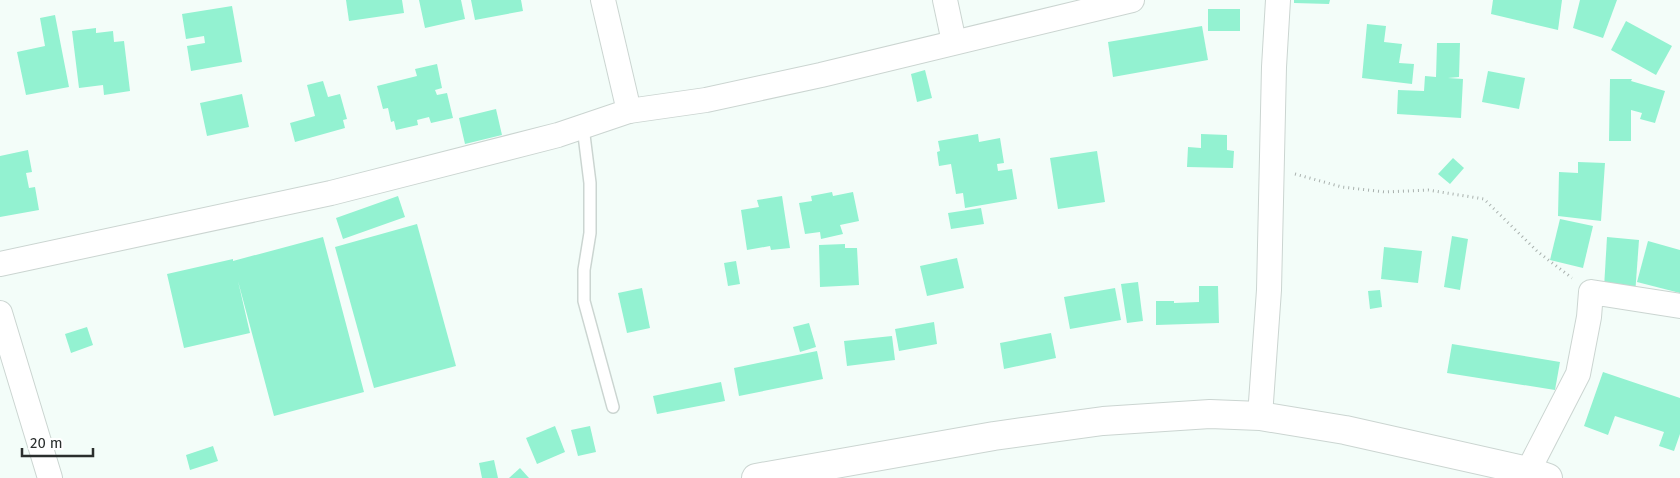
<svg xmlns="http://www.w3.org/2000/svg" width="1680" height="478" viewBox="0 0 1680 478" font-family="'Fira Sans',sans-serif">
<rect width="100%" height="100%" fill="#f3fdf9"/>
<g fill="#93f2d1">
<polygon points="346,0 402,0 404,13 349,21"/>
<polygon points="419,0 461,0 465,19 425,28"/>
<polygon points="471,0 521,0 523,11 475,20"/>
<polygon points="1294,0 1330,0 1329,4 1294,3"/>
<polygon points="1493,0 1562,0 1558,30 1491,14"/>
<polygon points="1580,0 1617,0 1603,38 1573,28"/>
<polygon points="232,6 242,62 191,71 187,46 205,43 204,36 186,39 182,14"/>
<rect x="1208" y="9" width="32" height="22"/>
<polygon points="55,15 69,87 26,95 17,52 45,46 40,18"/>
<polygon points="1626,21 1672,46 1656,75 1611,50"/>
<polygon points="1367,24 1386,26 1384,42 1402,44 1399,63 1414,64 1412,84 1362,78"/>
<polygon points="1202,26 1208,60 1113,77 1108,42"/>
<polygon points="96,28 96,33 113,31 114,42 124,41 130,91 104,95 103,85 79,88 72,31"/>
<polygon points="1437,43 1460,43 1459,77 1448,78 1463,79 1461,118 1397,114 1398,90 1424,91 1425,76 1436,77"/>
<polygon points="437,64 442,88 435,90 437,95 447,93 453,118 431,123 429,117 417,120 418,125 396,130 394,121 391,122 388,108 383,109 377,86 417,76 415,69"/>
<polygon points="925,70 932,98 917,102 911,74"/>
<polygon points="1488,71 1525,78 1519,109 1482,102"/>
<polygon points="1610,79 1632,79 1631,81 1665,91 1655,123 1640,119 1642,113 1631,110 1631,141 1609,141"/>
<polygon points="323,81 328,97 340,94 347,119 343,120 345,128 295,142 290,123 315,116 307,85"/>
<polygon points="242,94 249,127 207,136 200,103"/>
<polygon points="496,109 502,135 465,144 459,118"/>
<polygon points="978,134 979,142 1000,138 1004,163 997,164 998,171 1012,169 1017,199 965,208 963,193 956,194 951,164 939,166 937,152 940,151 938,141"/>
<polygon points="1201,134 1227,135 1227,150 1234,151 1233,168 1187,167 1188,147 1201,148"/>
<polygon points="28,150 32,172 26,173 29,188 35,187 39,210 0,217 0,156"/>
<polygon points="1097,151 1105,202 1058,209 1050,158"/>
<polygon points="1453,158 1464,168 1450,184 1438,174"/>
<polygon points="1578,162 1605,163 1601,221 1558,216 1559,172 1578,173"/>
<polygon points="832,192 833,196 853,192 859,221 840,225 843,234 821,239 820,232 805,234 799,203 812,201 811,196"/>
<polygon points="398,196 405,217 343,239 336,218"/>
<polygon points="782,196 790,248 771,250 770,246 747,250 741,210 759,207 757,200"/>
<polygon points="981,208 984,224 951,229 948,213"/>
<polygon points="1560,219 1593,226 1583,268 1550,260"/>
<polygon points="417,224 456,366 374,388 335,247"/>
<polygon points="1452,236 1468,239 1460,290 1444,287"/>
<polygon points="323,237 364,392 274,416 238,281 250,333 184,348 167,274 233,259 233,261"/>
<polygon points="1607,237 1639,240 1635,295 1604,288"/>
<polygon points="1648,241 1680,250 1680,293 1637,282"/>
<polygon points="845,244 845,248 857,248 859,285 820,287 819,245"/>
<polygon points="1384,247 1422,251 1418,283 1381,279"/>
<polygon points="957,258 964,288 927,296 920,266"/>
<polygon points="736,261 740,284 728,286 724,263"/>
<polygon points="1138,282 1143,321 1127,323 1121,284"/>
<polygon points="1199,286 1218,286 1219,323 1156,325 1156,301 1174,301 1174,303 1199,302"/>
<polygon points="642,288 650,328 627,333 618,293"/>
<polygon points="1115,288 1121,320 1070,329 1064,297"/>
<polygon points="1380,290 1382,307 1370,309 1368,291"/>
<polygon points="934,322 937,344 899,351 895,329"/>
<polygon points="809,323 816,347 800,352 793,327"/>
<polygon points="87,327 93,345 71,353 65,334"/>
<polygon points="1051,333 1056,358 1004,369 1000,343"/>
<polygon points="892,336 895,360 847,366 844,341"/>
<polygon points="1452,344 1560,362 1555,390 1447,373"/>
<polygon points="817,351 823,379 739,396 734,368"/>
<polygon points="1603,372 1680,398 1680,434 1674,451 1659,446 1664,432 1615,416 1608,435 1584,426"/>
<polygon points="721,382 725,401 657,414 653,396"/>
<polygon points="555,426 565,452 537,464 526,438"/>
<polygon points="590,426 596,452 578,456 571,430"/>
<polygon points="213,446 218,461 190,470 186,455"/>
<polygon points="494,460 498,478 482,478 479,463"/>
<polygon points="520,468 529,478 509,478"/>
</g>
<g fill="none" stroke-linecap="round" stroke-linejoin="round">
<defs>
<polyline id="service" points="583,127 590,183 590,233 584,270 584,301 613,407"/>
<g id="minor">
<polyline points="603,0 629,111"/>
<polyline points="945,0 954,42"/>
<polyline points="0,264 331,193 558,135 629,111 706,100 821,75 1132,0"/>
<polyline points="0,313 50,478"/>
<polyline points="1260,416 1269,290 1274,67 1278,0"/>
<polyline points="1528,471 1578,374 1589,317 1591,292 1680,306"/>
</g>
<polyline id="secondary" points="756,478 994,436 1103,421 1210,414 1260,416 1345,430 1528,471 1548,478"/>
</defs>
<use href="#service" stroke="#cbd5d1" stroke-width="14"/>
<use href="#minor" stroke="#cbd5d1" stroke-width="26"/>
<use href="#secondary" stroke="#cbd5d1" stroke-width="30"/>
<polyline stroke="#a9b1ae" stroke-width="3" stroke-dasharray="1 4" stroke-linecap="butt" points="1295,174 1342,187 1385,192 1428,190 1484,199 1538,252 1572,278"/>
<use href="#service" stroke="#fff" stroke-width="11"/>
<use href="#minor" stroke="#fff" stroke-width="24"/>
<use href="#secondary" stroke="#fff" stroke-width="28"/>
</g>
<path d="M22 448v8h71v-8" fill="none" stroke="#2a2e2d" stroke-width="2.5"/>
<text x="30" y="448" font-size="15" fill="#2a2e2d" stroke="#ffffff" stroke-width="4" paint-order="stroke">20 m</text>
</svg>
